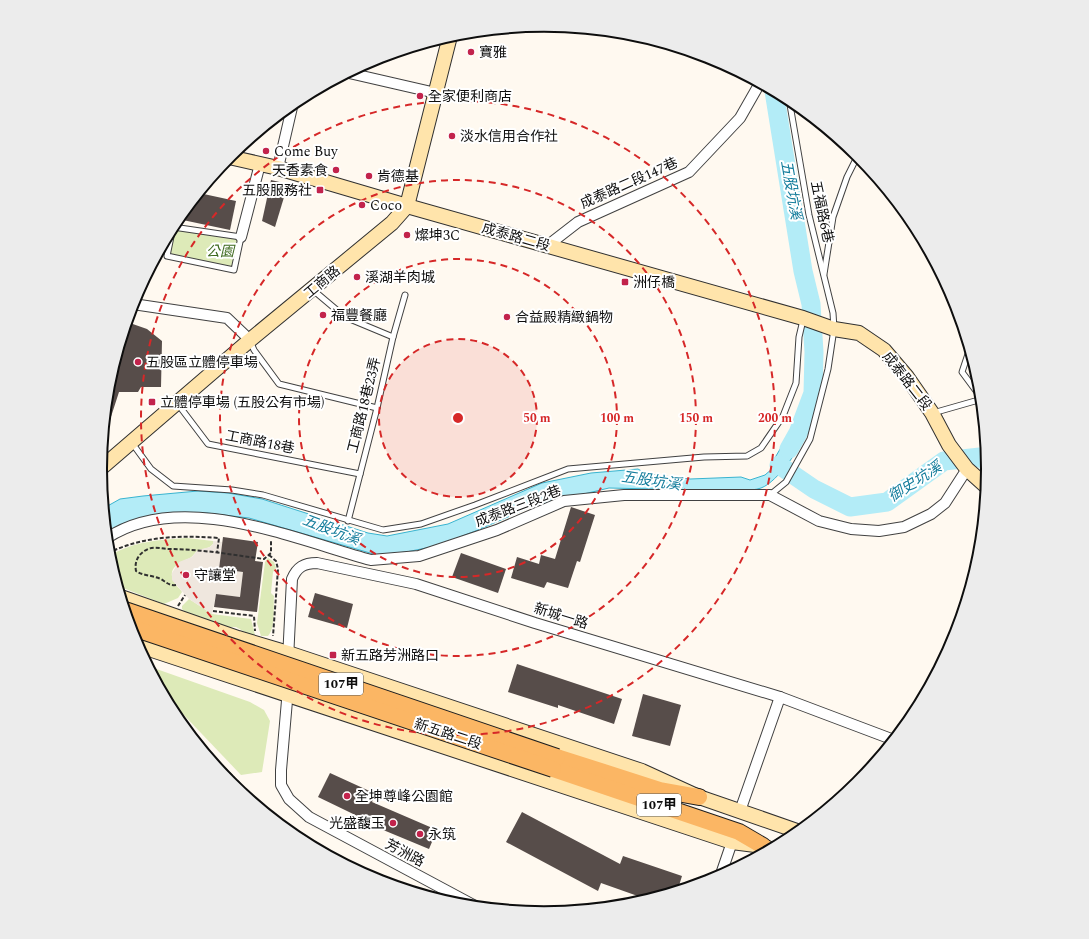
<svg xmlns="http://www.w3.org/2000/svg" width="1089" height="939" viewBox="0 0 1089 939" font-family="Spectral,'Noto Sans TC',serif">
<rect width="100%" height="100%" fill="#fff9f0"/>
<g fill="#ddeab8">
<polygon points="173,227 241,237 234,270 167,256"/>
<path d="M 187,538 L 213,541 L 213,544 C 209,549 205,548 199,550 C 195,551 194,556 190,558 C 178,563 165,569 176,585 C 178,588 180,588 182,592 L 178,598 L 164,604 L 118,586 L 109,556 C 134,541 159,540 187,538 Z"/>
<path d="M 268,558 L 274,562 L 276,568 L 273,572 L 271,593 L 274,596 C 273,607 276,627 268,636 L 261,636 L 257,623 L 265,562 Z"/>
<polygon points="189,599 212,614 251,619 255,635 252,636 236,627 229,627 186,613 182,609 182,606"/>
<polygon points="148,666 250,702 264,710 270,721 262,772 241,775 161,691"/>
</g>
<polygon fill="#efe7de" points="213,541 223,542 219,569 243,572 240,597 216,594 212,614 189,599 172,580 172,573 179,562 192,557 198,550 210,547 213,544"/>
<path fill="#b3ecf7" stroke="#39b4d0" d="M 796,422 L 809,430 C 802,445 778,482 761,488 C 756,490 748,490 742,491 L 609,488 L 533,506 L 478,530 L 436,546 L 406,552 L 377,555 L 249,518 L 207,513 L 155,515 L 124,523 L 106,533 L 104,508 L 120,499 L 143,496 L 198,491 L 228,493 L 262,499 L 368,533 L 387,536 L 448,524 L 542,483 L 591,473 L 638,469 L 647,474 L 690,479 L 741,477 L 750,480 L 765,475 L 773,468 L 776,456 Z"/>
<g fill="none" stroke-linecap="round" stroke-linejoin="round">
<g stroke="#b3ecf7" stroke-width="19">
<polyline points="774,91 803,271 811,304 814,352 813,393 798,433 789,449"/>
<polyline points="779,465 814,489 850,507 887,502 944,461 980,457 988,463"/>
</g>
</g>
<g fill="#574d4a">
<polygon points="271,180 288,184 275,227 262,221"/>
<polygon points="199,193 236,201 230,230 178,219"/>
<polygon points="127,322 147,329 162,341 161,387 141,387 138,392 119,392 108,426 104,425 109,383"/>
<polygon points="571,507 595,515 580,562 577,561 568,588 547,582 544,588 511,578 517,557 539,564 541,555 555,559"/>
<polygon points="223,537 258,542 255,561 263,562 257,612 214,607 216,594 240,597 243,572 219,569"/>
<polygon points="461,553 506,569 498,593 452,577"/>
<polygon points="315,593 353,604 347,628 308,617"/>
<polygon points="517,664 622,699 614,724 558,705 558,708 508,692"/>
<polygon points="643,694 681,705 670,746 632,736"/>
<polygon points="330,773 376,794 372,802 437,830 429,849 376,827 376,825 318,797"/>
<polygon points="522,812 620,864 623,856 682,876 677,892 649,900 601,883 598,891 506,842"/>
</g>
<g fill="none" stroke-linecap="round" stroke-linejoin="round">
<defs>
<g id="lane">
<polygon points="173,227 241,237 234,270 167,256"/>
<polyline points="824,274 833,217 847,177 858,155"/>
<polyline points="313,290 345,317 393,337"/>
<polyline points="250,341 254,350 279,384 377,408"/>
<polyline points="970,348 962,372 982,399"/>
<polyline points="177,403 208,444 360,474"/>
<polyline points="933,413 982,399"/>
<polyline points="132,443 151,469 173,486 232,490 263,495 383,530 421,524 475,505 568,469 704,457 747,456 761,448 783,416 796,383 799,337 803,320"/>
<polyline points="770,495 786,482 810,439 828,369 834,329 833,313 809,215 789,99"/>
<polyline points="348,521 377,408 393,337 405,295"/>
</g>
<g id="street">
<polyline points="349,73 436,93"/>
<polyline points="278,168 293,103"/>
<polyline points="241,237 260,164"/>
<polyline points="547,246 578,222 689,172 740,118 760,83"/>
<polyline points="133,304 227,318 250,340"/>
<path d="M 107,538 C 181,489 294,539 371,560 L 419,556 L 497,530 L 564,501 L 624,495 L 770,495 L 819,521 L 851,529 L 879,531 L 904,527 L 931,514 L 945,503 L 967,469"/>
<path d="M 288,659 L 292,579 C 297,567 304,563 317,563 L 416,584 L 535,623 L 780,697 L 894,740"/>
<polyline points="288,689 281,770 281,785 289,799 309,817 477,907"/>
<polyline points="740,811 780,697"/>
<polyline points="720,877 732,842"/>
</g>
<g id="secondary">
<polyline points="229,157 278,168 407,206 803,318 834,329 859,333 884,350 907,377 932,413 949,445 967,469 987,487"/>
<polyline points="100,469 250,340 392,223 407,206 450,36"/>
<polyline points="121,597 238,638 288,653 642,771 699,797 800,832"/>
<polyline points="137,645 732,842 763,846 772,850"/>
</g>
<g id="primary">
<polyline points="557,757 660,790 699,797"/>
<polyline points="553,769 739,832 763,846"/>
</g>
</defs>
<use href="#lane" stroke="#414141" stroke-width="7"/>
<use href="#street" stroke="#414141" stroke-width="12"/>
<use href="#secondary" stroke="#303030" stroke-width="16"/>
<use href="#primary" stroke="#1f1f1f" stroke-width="18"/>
<g stroke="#303030" stroke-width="2" stroke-dasharray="4 2" stroke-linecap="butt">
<path d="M 108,553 C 144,536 180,535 219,538 L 217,553"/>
<polyline points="269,555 276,561 278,569 273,636"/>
<path d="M 176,585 C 169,586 166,582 161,579 C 152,575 143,576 136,571 C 134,561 139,553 148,549 C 155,546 162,549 169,549 C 201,549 233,555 264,559 L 271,553 L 271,540"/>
<polyline points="178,606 185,595"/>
<polyline points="213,611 254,616 255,631"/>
<polyline points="179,721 276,821"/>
</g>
<use href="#lane" stroke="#fff" stroke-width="5"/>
<use href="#street" stroke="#fff" stroke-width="10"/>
<use href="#secondary" stroke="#ffe4ab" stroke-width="14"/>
<use href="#primary" stroke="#fbb664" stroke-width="16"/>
<defs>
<g id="primary-bridge">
<polyline points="125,610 557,757"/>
<polyline points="130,627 553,769"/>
</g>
</defs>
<use href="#primary-bridge" stroke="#1f1f1f" stroke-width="18" stroke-linecap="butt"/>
<use href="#primary-bridge" stroke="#fbb664" stroke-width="16"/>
</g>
<circle cx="458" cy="418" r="79" fill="#d62828" fill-opacity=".12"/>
<g fill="none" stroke="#d62828" stroke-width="2" stroke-dasharray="7 5">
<circle cx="458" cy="418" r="79"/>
<circle cx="458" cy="418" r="159"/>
<circle cx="458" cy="418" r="238"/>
<circle cx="458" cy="418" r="317"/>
</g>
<g fill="#c2234c" stroke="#fff" stroke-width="1.5">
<circle cx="471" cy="52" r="4"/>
<circle cx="420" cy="96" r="4"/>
<circle cx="452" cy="136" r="4"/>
<circle cx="266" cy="151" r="4"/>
<circle cx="336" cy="170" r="4"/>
<circle cx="369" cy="176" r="4"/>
<rect x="316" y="186" width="8" height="8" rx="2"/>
<circle cx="362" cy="205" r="4"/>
<circle cx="407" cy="235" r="4"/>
<circle cx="357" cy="277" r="4"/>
<rect x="621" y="278" width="8" height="8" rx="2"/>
<circle cx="323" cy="315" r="4"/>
<circle cx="507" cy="317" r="4"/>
<circle cx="138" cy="362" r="4"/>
<rect x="148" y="398" width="8" height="8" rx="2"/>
<circle cx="186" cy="575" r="4"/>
<rect x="329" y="651" width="8" height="8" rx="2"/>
<circle cx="347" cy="796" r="4"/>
<circle cx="393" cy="823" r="4"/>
<circle cx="420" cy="834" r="4"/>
</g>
<g text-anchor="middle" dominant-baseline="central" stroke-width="4" stroke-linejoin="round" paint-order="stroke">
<g fill="#fff" stroke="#565656" stroke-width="1">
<rect x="319" y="673" width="44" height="22" rx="3"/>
<rect x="637" y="794" width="44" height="22" rx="3"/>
</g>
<g font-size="13" font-weight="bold" fill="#0e0e0e">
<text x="341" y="684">107甲</text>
<text x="659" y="805">107甲</text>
</g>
<g font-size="14" fill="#0e0e0e" stroke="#fff" text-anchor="start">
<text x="479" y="52">寶雅</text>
<text x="428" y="96">全家便利商店</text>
<text x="460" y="136">淡水信用合作社</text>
<text x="274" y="151">Come Buy</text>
<text x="328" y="170" text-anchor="end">天香素食</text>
<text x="377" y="176">肯德基</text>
<text x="312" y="190" text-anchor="end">五股服務社</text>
<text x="370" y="205">Coco</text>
<text x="415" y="235">燦坤3C</text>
<text x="365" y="277">溪湖羊肉城</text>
<text x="633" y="282">洲仔橋</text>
<text x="331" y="315">福豐餐廳</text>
<text x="515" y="317">合益殿精緻鍋物</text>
<text x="146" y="362">五股區立體停車場</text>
<text x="160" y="402">立體停車場 (五股公有市場)</text>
<text x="194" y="575">守讓堂</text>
<text x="341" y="655">新五路芳洲路口</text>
<text x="355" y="796">全坤尊峰公園館</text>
<text x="385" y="823" text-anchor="end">光盛馥玉</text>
<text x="428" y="834">永筑</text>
</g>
<g font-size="14" fill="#0e0e0e" stroke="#fff">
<text transform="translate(629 183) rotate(-24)">成泰路二段147巷</text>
<text transform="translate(822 212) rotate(78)">五福路6巷</text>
<text transform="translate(516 237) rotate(16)">成泰路二段</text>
<text transform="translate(322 282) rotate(-40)">工商路</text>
<text transform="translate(907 381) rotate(52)">成泰路二段</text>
<text transform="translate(364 405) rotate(-76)">工商路18巷23弄</text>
<text transform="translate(260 442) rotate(11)">工商路18巷</text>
<text transform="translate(518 506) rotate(-21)">成泰路三段2巷</text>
<text transform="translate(561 616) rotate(17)">新城一路</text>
<text transform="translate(448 734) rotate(18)">新五路二段</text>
<text transform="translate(405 853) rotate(28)">芳洲路</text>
</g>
<g font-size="14" font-style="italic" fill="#3c681d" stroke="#fff">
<text x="220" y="251">公園</text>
</g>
<g font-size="15" font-style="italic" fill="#147d9c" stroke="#fff">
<text transform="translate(791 190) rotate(80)">五股坑溪</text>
<text transform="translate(651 481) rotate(8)">五股坑溪</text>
<text transform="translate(915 482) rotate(-33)">御史坑溪</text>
<text transform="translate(331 530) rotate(21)">五股坑溪</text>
</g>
</g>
<path d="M0 0H1089V939H0ZM107 469a437 437 0 1 1 874 0a437 437 0 1 1-874 0Z" fill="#ececec" fill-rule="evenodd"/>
<path fill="none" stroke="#0e0e0e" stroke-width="2" d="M107 469a437 437 0 1 1 874 0a437 437 0 1 1-874 0Z"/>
<circle cx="458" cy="418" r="6" fill="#d62828" stroke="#fff" stroke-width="2"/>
<g font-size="12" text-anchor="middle" font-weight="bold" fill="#d62828" stroke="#fff" stroke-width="4" stroke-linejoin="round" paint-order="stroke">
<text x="537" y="422">50 m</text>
<text x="617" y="422">100 m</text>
<text x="696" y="422">150 m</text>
<text x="775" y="422">200 m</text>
</g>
</svg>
